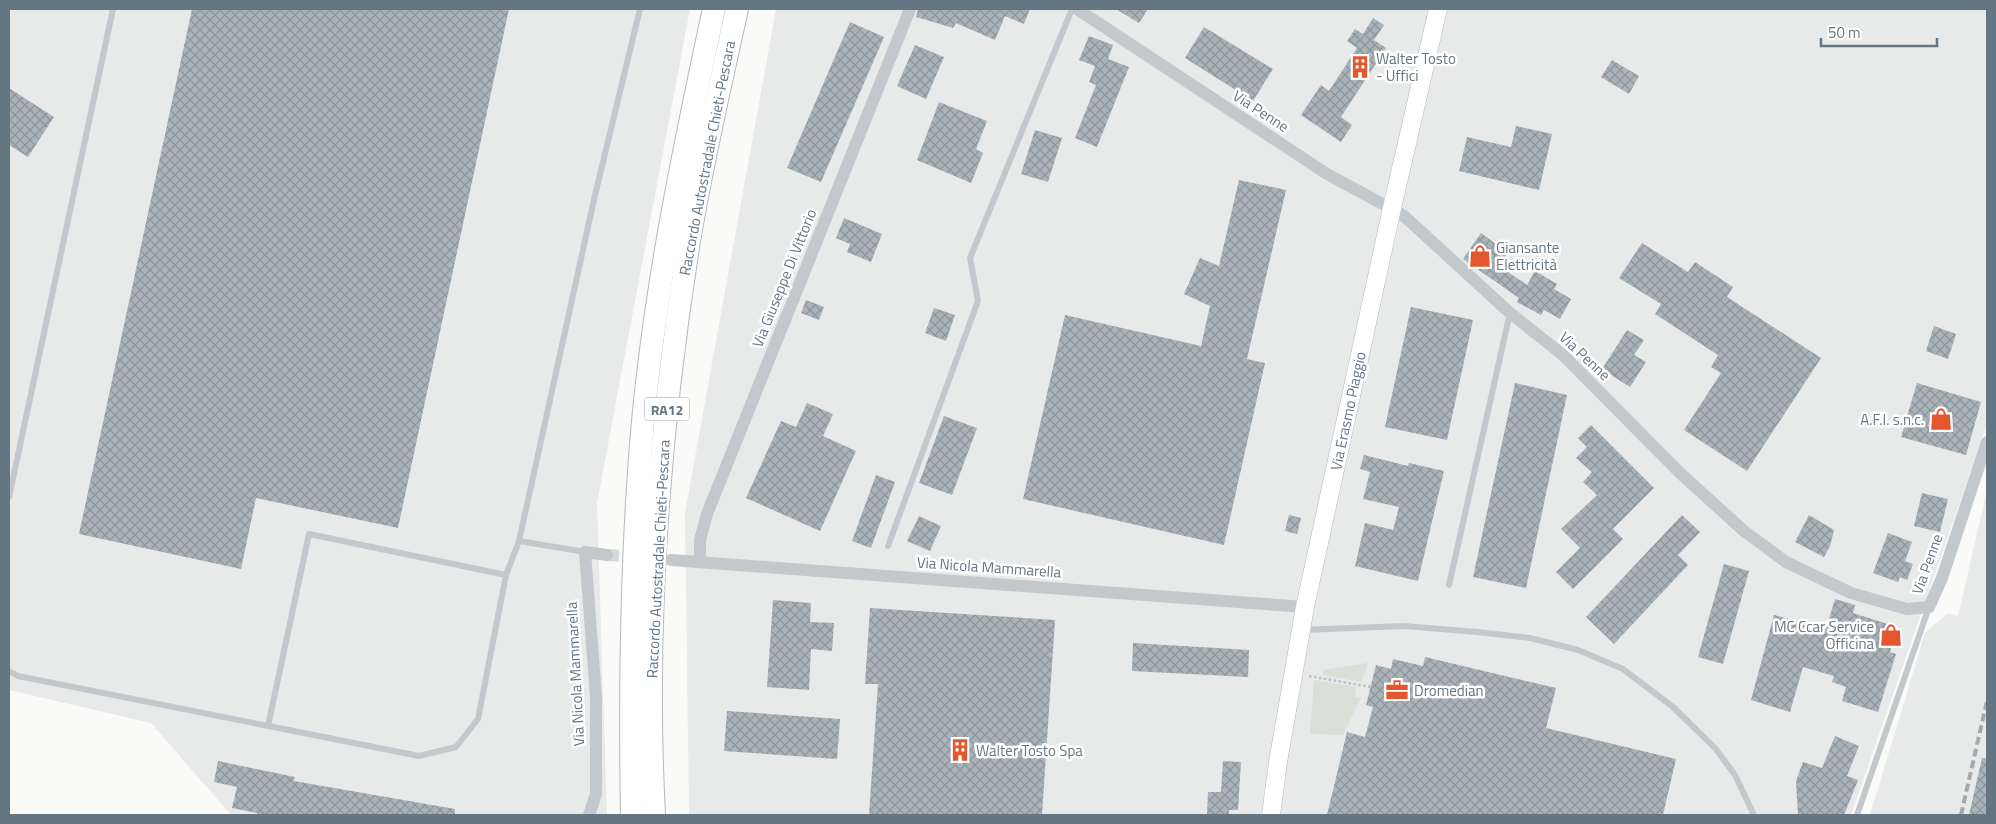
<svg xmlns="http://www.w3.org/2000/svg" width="1996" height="824" viewBox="0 0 1996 824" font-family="'Titillium Web',sans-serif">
<defs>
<pattern id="building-cross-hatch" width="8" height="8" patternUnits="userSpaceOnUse" patternTransform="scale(1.25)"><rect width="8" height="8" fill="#aab3b9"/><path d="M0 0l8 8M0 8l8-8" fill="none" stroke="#8e969c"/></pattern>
</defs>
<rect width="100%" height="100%" fill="#fafaf8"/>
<g fill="#e8e9e9">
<polygon points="9,9 690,9 597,503 607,815 231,815 151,723 9,690"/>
<polygon points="776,9 1987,9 1987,424 1851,815 689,815 685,513"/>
<polygon points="1987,490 1987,815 1870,815 1925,633 1947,614 1958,616"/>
</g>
<g fill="#dadfd7">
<polygon points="1368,663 1361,682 1323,675 1323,670"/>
<polygon points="1314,680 1356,687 1355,697 1361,698 1343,735 1310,734"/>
</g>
<g fill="url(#building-cross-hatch)">
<polygon points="192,9 509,9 398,528 256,498 241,569 79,534"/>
<polygon points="918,9 1030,9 1024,24 1005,16 995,40 956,23 953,28 916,17"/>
<polygon points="1116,9 1148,9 1139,23"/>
<polygon points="1373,18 1384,25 1374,40 1386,48 1341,117 1352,125 1341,142 1301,115 1321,85 1329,91 1357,48 1347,41 1355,29 1363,34"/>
<polygon points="850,22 884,37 821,182 787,168"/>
<polygon points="1204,27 1273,69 1253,101 1185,58"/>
<polygon points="1089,36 1113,45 1108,59 1129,67 1097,147 1075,138 1096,85 1089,82 1095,66 1079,60"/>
<polygon points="915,45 944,57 926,99 897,86"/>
<polygon points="1612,60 1639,76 1629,94 1601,77"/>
<polygon points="9,88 54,117 28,157 9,145"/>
<polygon points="939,102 987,121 976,149 983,153 971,183 917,160"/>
<polygon points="1516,126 1552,134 1539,190 1459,171 1467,137 1511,147"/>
<polygon points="1035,130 1062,138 1048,182 1021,174"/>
<polygon points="1239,180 1286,190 1247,359 1265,363 1224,545 1023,499 1065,315 1201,346 1210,306 1184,294 1200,258 1219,266"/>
<polygon points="844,218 882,234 871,262 847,252 850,244 836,238"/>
<polygon points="1481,233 1508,253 1499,266 1527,285 1535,271 1557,284 1554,289 1571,299 1560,319 1544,310 1541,315 1517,302 1519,298 1463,259"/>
<polygon points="1642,243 1688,272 1695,262 1733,287 1727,297 1821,358 1747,471 1684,430 1721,373 1711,367 1718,355 1655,314 1661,304 1619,278"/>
<polygon points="806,300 824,307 819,320 801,313"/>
<polygon points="1411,307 1473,320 1447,440 1385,427"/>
<polygon points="934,308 955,315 946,341 925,333"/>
<polygon points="1934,326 1956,334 1948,359 1926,351"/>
<polygon points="1627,330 1644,340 1634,355 1646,362 1630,387 1602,369"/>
<polygon points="1515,383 1567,395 1526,588 1473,577"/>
<polygon points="1917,383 1981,402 1966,455 1901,437"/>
<polygon points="807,403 833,414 823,436 856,451 820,531 746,498 781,421 796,427"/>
<polygon points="944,416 977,428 952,495 919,483"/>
<polygon points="1591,425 1654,488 1613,529 1623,539 1573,589 1556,572 1580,548 1561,529 1597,495 1583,482 1592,472 1576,458 1587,447 1578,438"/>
<polygon points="1364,455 1408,466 1409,463 1444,471 1418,581 1355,566 1365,523 1393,530 1399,507 1363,499 1370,472 1360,469"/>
<polygon points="876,475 895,482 871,548 852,541"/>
<polygon points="1922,493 1948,499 1940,532 1914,526"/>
<polygon points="1289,515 1301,518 1297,534 1285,531"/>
<polygon points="1682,515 1700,532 1678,555 1688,565 1614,644 1586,617"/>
<polygon points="1809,515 1834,530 1830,546 1824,557 1795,542"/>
<polygon points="919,516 941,526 930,551 907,541"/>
<polygon points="1888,533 1912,542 1905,561 1913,564 1907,580 1900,577 1898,582 1873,573"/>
<polygon points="1724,564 1749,571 1723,664 1698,657"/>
<polygon points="1835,599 1855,605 1853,613 1897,627 1890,652 1896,654 1878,712 1842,701 1846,687 1832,682 1834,676 1803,667 1790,712 1751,700 1774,615 1826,629"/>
<polygon points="773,600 811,603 810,622 834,623 832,651 811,649 809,690 767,687"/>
<polygon points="870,608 1055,620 1042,815 869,815 878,684 865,684"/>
<polygon points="1133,643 1249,650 1248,677 1132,671"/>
<polygon points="1425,657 1556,688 1546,728 1676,759 1663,815 1327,815 1347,732 1365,737 1373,707 1366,705 1376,665 1391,669 1393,659 1423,666"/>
<polygon points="727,711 840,719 837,759 724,751"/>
<polygon points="1835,736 1859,746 1847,776 1858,780 1844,815 1798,815 1796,781 1803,762 1822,768"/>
<polygon points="1982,758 1987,758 1987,815 1969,815"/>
<polygon points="218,761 295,777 294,781 455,809 455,815 257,815 257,813 232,808 237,787 214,782"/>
<polygon points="1223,761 1241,762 1238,810 1229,810 1229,815 1207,815 1208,792 1221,792"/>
</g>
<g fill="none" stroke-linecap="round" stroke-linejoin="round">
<polyline stroke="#d5d9db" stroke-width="12" stroke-dasharray="12 6" stroke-linecap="butt" points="607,555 640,557"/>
<defs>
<polyline id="secondary" points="1271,815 1278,762 1305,607 1392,208 1438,9"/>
<g id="highway">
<path d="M 632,815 C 630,701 631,587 639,472 C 649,316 681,161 714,9"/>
<path d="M 654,815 C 644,625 659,429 689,241 C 702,163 720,86 737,9"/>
</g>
</defs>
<use href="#secondary" stroke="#b3babf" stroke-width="19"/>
<use href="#highway" stroke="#b4b9bd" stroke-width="24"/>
<polyline stroke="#bbbfc2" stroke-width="2.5" stroke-dasharray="2.5 2.5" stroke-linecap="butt" points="1309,676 1371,687"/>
<g stroke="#c3c8cc" stroke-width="6">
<polyline points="9,497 113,9"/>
<polyline points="519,541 585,552"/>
<polyline points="888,546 978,301 970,258 1072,9"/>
<polyline points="1449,585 1510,313"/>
<polyline points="1302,630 1404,626 1477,632 1530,638 1578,650 1623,669 1673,707 1715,748 1735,775 1754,815"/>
<polyline points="9,671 18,676 419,756 456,747 478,719 506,575 519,541 595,195 640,9"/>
<polyline points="268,726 309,534 506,575"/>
<polyline points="1857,815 1929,607"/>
</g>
<g stroke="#c3c8cc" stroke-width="12">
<polyline points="1077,9 1327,174 1403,215 1510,313 1563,355 1680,473 1744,531 1786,562 1851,593 1907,609 1929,607 1942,578 1987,442"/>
<polyline points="671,560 1305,607"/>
<polyline points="700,562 700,540 707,514 910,9"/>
<polyline points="589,815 596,794 596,697 585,552 607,555"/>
</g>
<use href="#secondary" stroke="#fff" stroke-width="18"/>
<use href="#highway" stroke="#fff" stroke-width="22"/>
<polyline stroke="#a2aab0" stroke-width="4" stroke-dasharray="8 4" stroke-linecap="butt" points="1961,815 1987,701"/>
</g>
<defs>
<symbol id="building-bare" viewBox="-9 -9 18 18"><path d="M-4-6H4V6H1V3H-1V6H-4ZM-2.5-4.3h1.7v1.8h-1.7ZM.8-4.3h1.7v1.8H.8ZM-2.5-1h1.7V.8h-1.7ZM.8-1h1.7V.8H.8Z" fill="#e4572e" stroke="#fff" stroke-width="2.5" paint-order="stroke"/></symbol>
<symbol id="shop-bare" viewBox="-9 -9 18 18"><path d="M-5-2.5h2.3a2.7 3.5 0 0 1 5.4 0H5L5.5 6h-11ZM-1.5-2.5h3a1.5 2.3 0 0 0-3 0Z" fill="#e4572e" stroke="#fff" stroke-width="2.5" paint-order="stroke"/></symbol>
<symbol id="office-bare" viewBox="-9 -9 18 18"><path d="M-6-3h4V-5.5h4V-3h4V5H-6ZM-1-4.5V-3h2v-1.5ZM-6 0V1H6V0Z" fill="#e4572e" stroke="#fff" stroke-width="2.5" paint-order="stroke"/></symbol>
</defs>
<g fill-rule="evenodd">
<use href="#building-bare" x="1344" y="51" width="32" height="32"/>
<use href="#shop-bare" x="1464" y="240" width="32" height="32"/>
<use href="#shop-bare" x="1925" y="403" width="32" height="32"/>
<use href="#shop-bare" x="1875" y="619" width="32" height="32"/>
<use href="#office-bare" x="1381" y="674" width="32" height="32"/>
<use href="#building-bare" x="944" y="734" width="32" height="32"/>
</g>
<g text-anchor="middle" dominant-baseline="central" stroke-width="5" stroke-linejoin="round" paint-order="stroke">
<rect fill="#fff" stroke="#939fa8" stroke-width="1" x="644.5" y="397.5" width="45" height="23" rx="4"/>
<g font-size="14" font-weight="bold" fill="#657683">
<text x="667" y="409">RA12</text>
</g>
<g font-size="15" fill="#657683" stroke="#fff" text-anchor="start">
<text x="1376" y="58">Walter Tosto<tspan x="1376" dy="17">- Uffici</tspan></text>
<text x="1496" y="247">Giansante<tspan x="1496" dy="17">Elettricità</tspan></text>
<text x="1924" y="419" text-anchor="end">A.F.I. s.n.c.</text>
<text x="1874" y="626" text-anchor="end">MC Ccar Service<tspan x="1874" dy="17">Officina</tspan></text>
<text x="1414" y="690">Dromedian</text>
<text x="976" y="750">Walter Tosto Spa</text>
</g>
<g font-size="15" fill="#657683" stroke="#fff">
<text transform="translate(1261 111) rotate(33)">Via Penne</text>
<text transform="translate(707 158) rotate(-79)">Raccordo Autostradale Chieti-Pescara</text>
<text transform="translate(784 278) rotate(-68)">Via Giuseppe Di Vittorio</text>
<text transform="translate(1585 356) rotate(43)">Via Penne</text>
<text transform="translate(1348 411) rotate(-78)">Via Erasmo Piaggio</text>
<text transform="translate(658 559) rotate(-87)">Raccordo Autostradale Chieti-Pescara</text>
<text transform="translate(1927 564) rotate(-70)">Via Penne</text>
<text transform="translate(989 567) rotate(4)">Via Nicola Mammarella</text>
<text transform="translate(575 674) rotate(-93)">Via Nicola Mammarella</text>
</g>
</g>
<rect width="1996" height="824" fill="none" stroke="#657683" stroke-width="20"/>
<path d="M1821 38v8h116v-8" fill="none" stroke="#657683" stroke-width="2.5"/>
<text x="1828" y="38" font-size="15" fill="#657683" stroke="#ffffff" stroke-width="4" paint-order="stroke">50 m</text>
</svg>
